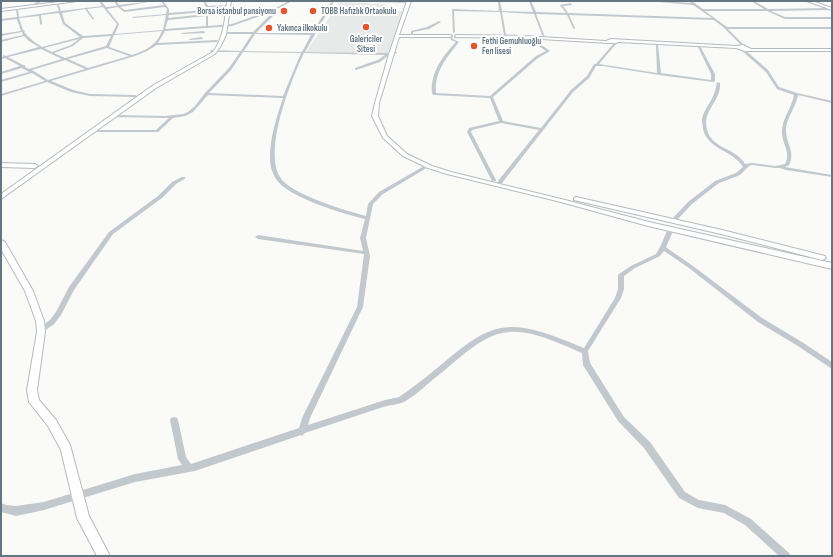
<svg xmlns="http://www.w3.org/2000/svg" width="833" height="557" viewBox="0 0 833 557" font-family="'Sofia Sans Condensed',sans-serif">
<rect width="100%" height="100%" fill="#fafaf8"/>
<polygon fill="#e8e9e9" points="340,2 387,4 383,11 405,11 388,53 306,52"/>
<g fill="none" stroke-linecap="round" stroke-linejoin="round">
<defs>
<g id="major">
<polygon points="67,1 77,1 1,11 1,9"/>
<path d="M 227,1 L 231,1 L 226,35 L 220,47 L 215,54 L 156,88 L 1,199 L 1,194 L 152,86 L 213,52 C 224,37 225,19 227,1 Z"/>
<polygon points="407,1 411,1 399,35 450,35 452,36 450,37 399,37 379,103 378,116 387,136 407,154 432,166 451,172 565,200 649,222 832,263 832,269 648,226 561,202 447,174 428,168 403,156 383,138 372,116 375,103 389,54"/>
<polygon points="807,1 812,1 832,8 832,10"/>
<polygon points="456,35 524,36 606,41 611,39 736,46 743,45 751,49 832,49 832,51 745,51 736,48 618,42 616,43 609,43 524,38 455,37"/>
<polygon points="1,163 35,164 38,166 35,168 1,167"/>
<polygon points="576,197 722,230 825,256 826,258 822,260 721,234 574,200 574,198"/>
<polygon points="1,240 5,242 33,291 44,321 45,332 37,390 39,400 56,420 70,445 89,516 110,556 97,556 77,518 61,450 48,426 29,402 27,390 37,332 36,321 25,291 1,249"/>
</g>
</defs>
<use href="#major" stroke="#b5babe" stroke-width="2"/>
<g fill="#c3c8cc" fill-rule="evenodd">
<polygon points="1,1 3,1 2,2"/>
<polygon points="40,1 43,1 28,8 26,7"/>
<path d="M 99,1 L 101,1 L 106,7 L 117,6 L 114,1 L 116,1 L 119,5 L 154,1 L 120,7 L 125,10 L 164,5 L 161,1 L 163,1 L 169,9 L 169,13 L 206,10 L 206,7 L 203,1 L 205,1 L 208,6 L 227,5 L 226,7 L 208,8 L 208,14 L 209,15 L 208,16 L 208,26 L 232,24 L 272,10 L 289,1 L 292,1 L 275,10 L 277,12 L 256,33 L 312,33 L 332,1 L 334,1 L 305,52 L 388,53 L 396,52 L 398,53 L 389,55 L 380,62 L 356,70 L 355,70 L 355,68 L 378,60 L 385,55 L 304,53 C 291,80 263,150 280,177 C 289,194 347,211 366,216 L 368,204 L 379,192 L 426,165 L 430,165 L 430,166 L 383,194 L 373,204 L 366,238 L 370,256 L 363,307 L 310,418 L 308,425 L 385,400 L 399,397 L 409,390 C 420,382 431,373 442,364 C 463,347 485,326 514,327 C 538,328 561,339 584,348 L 615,298 L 618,289 L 618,275 L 619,274 L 631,266 L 656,254 L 660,247 L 668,229 L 671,227 L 673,228 L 674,229 L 666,247 L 667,248 L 693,266 L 762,318 L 802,342 L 832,362 L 832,369 L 798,346 L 758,322 L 689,268 L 664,251 L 660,256 L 635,268 L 624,276 L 624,289 L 621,298 L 588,351 L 590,363 L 624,417 L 650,442 L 685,492 L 699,500 L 725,505 L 751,519 L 789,553 L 791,556 L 779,556 L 745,525 L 724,513 L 698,508 L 679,498 L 644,448 L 618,421 L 583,365 L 582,353 C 553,341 516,321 486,339 C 467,349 452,365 435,378 C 425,386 415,396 404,402 C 397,405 388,405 380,408 C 355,416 330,425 305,433 L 302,436 L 301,435 L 195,471 L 135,482 L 44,510 L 16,516 L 1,512 L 1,503 L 6,505 L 16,506 L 44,502 L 135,474 L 182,465 L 178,459 L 170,420 L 171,418 L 174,417 L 177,418 L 178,420 L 186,457 L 191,464 L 299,428 L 303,416 L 357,307 L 364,254 L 258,239 L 255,237 L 258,235 L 363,251 L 360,238 L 365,219 C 344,214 287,197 276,179 C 274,176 272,171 271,168 C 267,146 276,119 283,98 L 208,95 L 193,112 L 185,116 L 173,118 L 158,132 L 93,132 L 91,131 L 93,130 L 156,130 L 169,118 L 112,117 L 111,116 L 113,115 L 165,116 L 183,114 L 188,112 L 195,106 L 205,93 L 229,68 L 240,52 L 211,52 L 210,50 L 241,51 L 252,34 L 225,34 L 224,32 L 253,32 L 274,11 L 232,26 L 165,31 L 158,43 L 217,40 L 218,41 L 217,42 L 157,45 L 147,51 L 135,56 L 51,81 L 73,90 L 90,94 L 135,95 L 136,95 L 136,97 L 90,96 L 71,92 L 47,82 L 1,96 L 1,94 L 45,81 L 32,73 L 1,82 L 1,80 L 29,72 L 22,68 L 1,74 L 1,72 L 20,66 L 5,58 L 1,59 L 1,57 L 3,57 L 3,55 L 6,56 L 39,47 L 29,41 L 24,36 L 1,42 L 1,40 L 23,35 L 22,32 L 1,36 L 1,34 L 21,31 L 17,19 L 1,21 L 1,19 L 17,17 L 16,9 L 17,8 L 18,9 L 19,17 L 59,11 L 56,3 L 57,2 L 58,3 L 61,11 L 102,6 ZM 103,7 L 117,24 L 112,34 L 83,36 L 65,23 L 62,13 L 85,9 L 93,20 L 94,19 L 87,9 ZM 118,7 L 124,12 L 165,7 L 167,9 L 166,14 L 132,17 L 133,18 L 166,15 L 163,30 L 115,34 L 119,24 L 107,9 ZM 206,12 L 206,14 L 168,18 L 169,15 ZM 59,13 L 63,24 L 80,37 L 42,47 C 35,43 29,38 24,32 L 25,31 L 23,30 L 19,18 L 39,16 L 40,24 L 41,25 L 42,24 L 41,15 ZM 206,16 L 206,26 L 165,29 L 168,20 ZM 162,31 C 156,46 146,50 132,55 L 109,47 L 114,35 ZM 255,34 L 311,35 L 302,52 L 244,51 ZM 111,36 L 106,46 L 65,58 L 54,53 L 73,46 L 83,38 ZM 79,39 L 71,45 L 52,52 L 44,48 ZM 107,48 L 129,56 L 88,68 L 68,59 ZM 41,49 L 62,59 L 29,69 L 25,67 L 25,65 L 23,65 L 8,57 ZM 243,52 L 301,53 L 283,96 L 209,93 L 231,70 ZM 65,60 L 85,69 L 48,80 L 32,70 Z"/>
<polygon points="339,1 410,2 409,3"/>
<polygon points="498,1 500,1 502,11 533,12 529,1 531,1 536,12 566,13 560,5 571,3 572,5 563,6 568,13 712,18 693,5 659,2 660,1 691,3 689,1 740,1 693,2 703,9 764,9 751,1 754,1 768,9 832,8 832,10 771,11 785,17 832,17 832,19 785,19 767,11 705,11 727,27 832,27 832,29 728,29 744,45 743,47 723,27 714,20 569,15 575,28 574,29 573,28 567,15 536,14 545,37 544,38 543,37 534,14 502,12 506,35 505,36 504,35 500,12 454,11 455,32 453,33 452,9 499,11"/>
<polygon points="439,21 441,22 429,29 413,32 413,36 411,35 411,31 427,27"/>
<polygon points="204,31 205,33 182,34 181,33"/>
<path d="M 451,35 L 453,39 L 459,42 C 447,57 434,72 436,93 L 490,96 L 536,56 L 546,51 L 527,38 L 527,36 L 529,36 L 550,51 L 538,58 L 493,97 L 503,121 L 541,128 L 571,90 L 587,76 L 594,64 L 596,64 L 615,42 L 616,44 L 599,64 L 657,73 L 656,45 L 657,44 L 658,45 L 661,73 L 711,80 L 711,74 L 698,47 L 700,46 L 715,74 L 715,81 L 713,82 L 659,75 L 603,66 L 596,66 L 589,78 L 573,92 L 502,183 L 498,183 L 498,181 L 539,130 L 501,123 L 472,130 L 471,132 L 496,180 L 496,181 L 492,181 L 467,132 L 469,128 L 499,121 L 490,98 L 434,95 L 432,94 C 430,73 442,57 456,42 L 451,40 L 450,36 Z"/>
<polygon points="202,37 203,39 190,40 189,39"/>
<path d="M 742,49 L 744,49 L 768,70 L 779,87 L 797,93 L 832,101 L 832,103 L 798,95 C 796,107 787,117 786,128 C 785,143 796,151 789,165 L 785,167 L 832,175 L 832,177 L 786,170 L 780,168 L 775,168 L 752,165 L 749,166 L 740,175 L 719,183 L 692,204 L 676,221 L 672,221 L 671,220 L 672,219 L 688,202 L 715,181 L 736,173 L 743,167 C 733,150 708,150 703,129 C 703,126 702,123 702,120 C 703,110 711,103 714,94 C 716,90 716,86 717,82 L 720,83 C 721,103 700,110 708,133 C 715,149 737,149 745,164 L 752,163 L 775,166 L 785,164 C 791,153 783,145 782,134 C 781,119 792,108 794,95 L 777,89 L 766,72 L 742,51 Z"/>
<polygon points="182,177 184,177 186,178 176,184 162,198 113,234 74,290 61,315 54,324 43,332 39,332 38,330 39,328 50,320 56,312 69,287 109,232 158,196 172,182"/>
</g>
<use href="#major" fill="#fff" fill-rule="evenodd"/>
</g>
<g fill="#e4572e" stroke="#fff" stroke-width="1.5">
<circle cx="284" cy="11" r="4"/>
<circle cx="313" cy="11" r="4"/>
<circle cx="366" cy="27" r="4"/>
<circle cx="269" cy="28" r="4"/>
<circle cx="474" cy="46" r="4"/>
</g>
<g text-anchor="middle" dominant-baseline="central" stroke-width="4" stroke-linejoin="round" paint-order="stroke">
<g font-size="9" font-weight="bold" fill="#657683" stroke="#fff" text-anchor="start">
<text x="276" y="11" text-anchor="end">Borsa istanbul pansiyonu</text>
<text x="321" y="11">TOBB Hafızlık Ortaokulu</text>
<text x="277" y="28">Yakınca ilkokulu</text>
<text x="366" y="39" text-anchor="middle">Galericiler<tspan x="366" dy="10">Sitesi</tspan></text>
<text x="482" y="41">Fethi Gemuhluoğlu<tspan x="482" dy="10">Fen lisesi</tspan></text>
</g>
</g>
<rect width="833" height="557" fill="none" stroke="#657683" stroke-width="4"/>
</svg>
